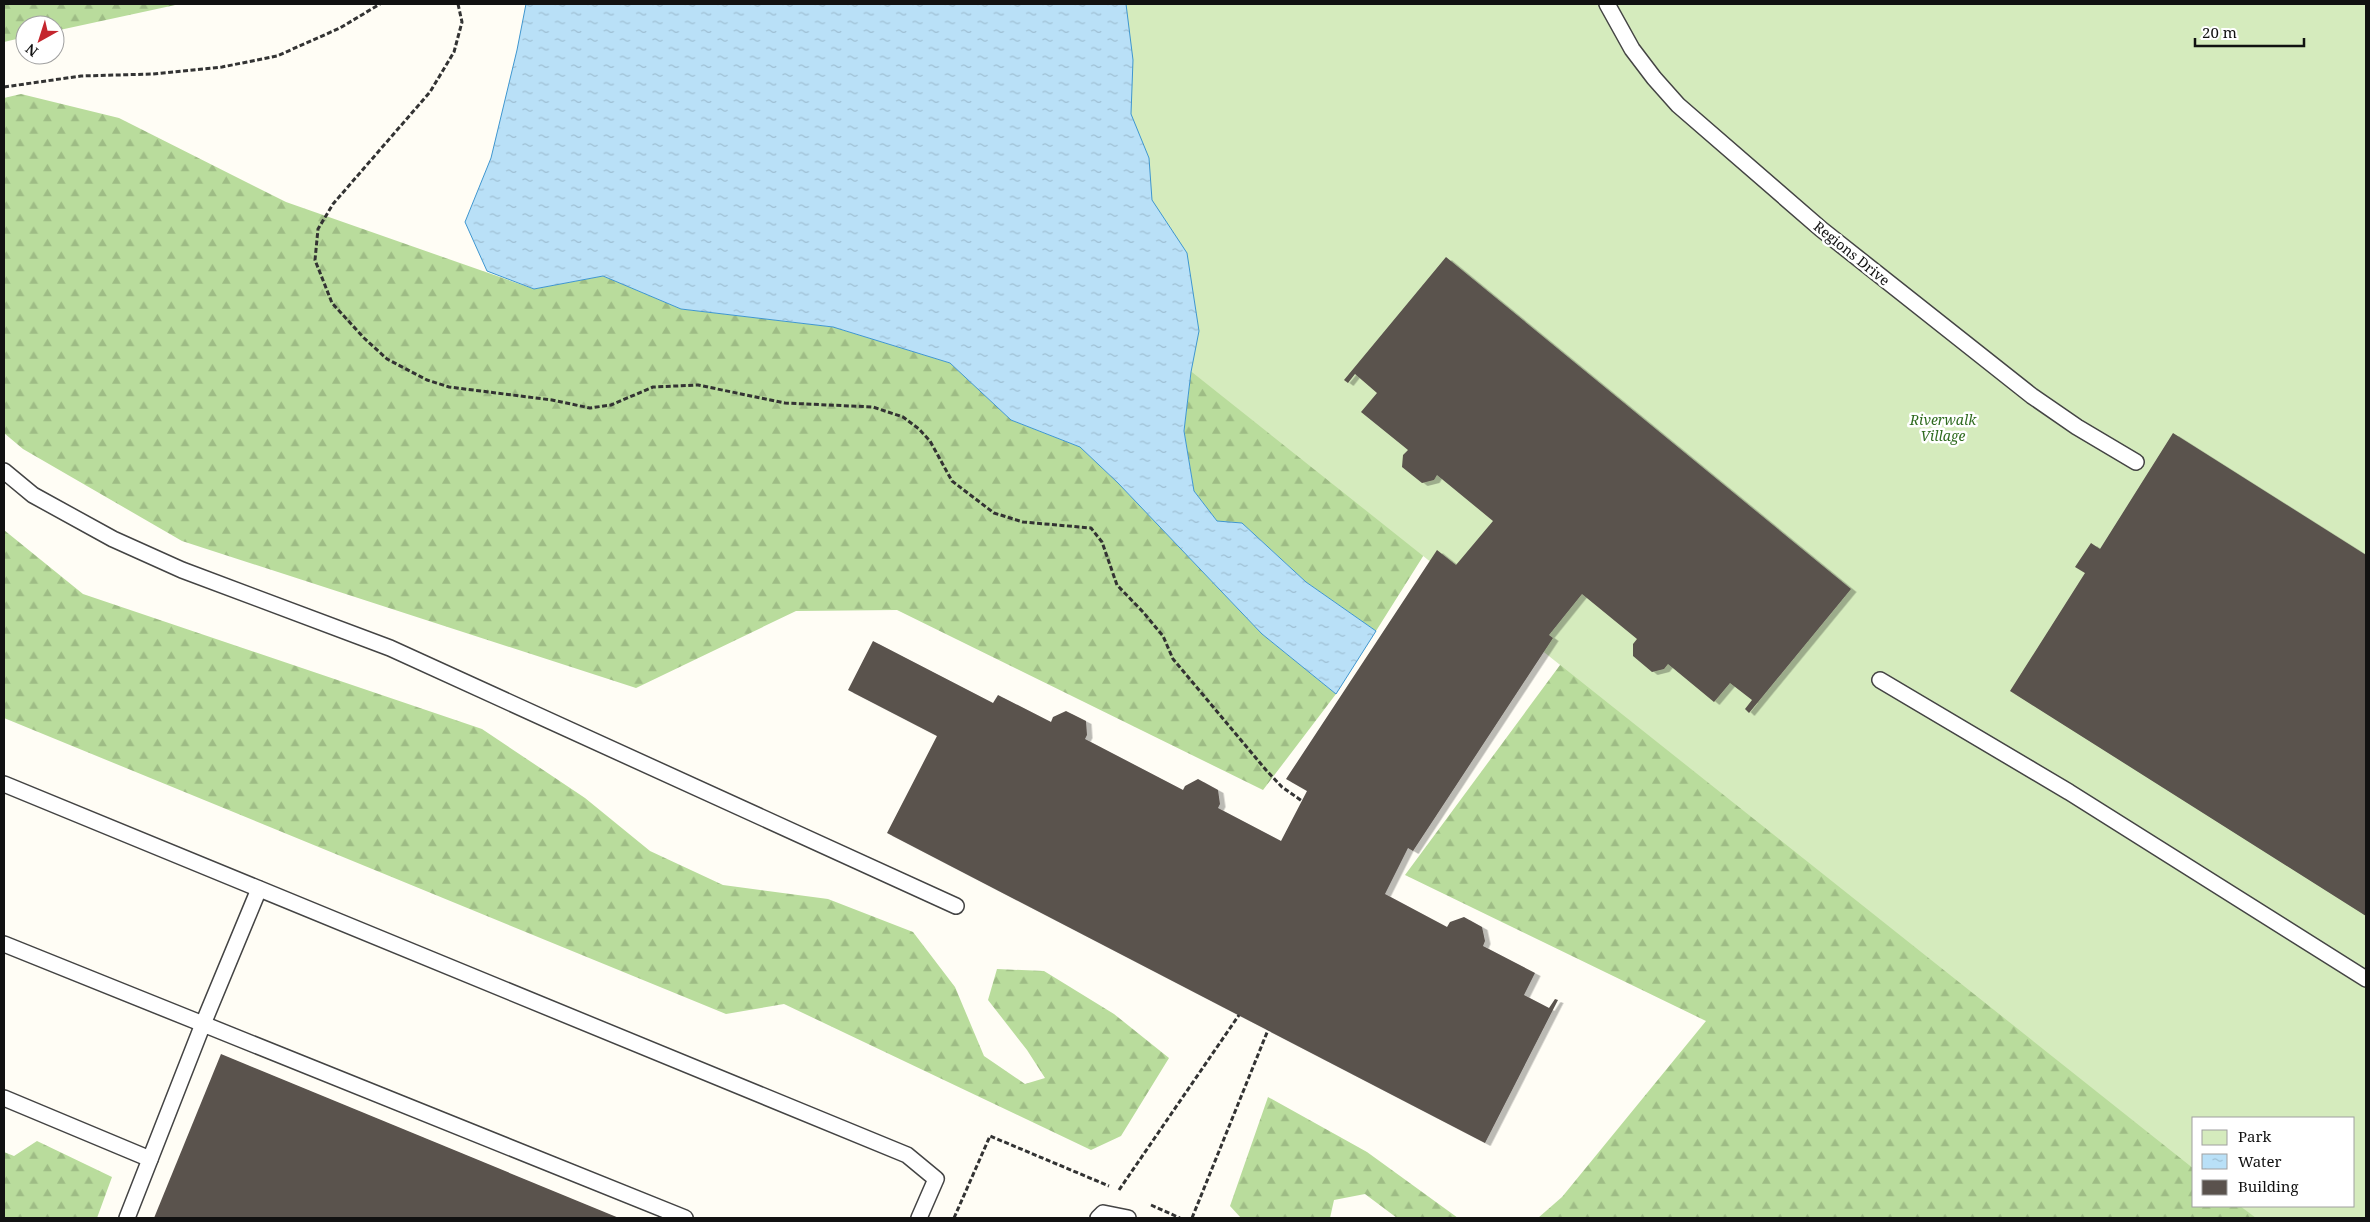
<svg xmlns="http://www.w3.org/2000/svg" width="2370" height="1222" viewBox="0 0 2370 1222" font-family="'Noto Serif',serif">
<defs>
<pattern id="forest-firs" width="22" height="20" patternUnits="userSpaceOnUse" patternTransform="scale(1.25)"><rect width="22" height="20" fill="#b9dc9c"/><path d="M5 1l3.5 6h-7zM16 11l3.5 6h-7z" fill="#9ebc85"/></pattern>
<pattern id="water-ripples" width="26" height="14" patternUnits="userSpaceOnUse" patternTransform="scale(1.25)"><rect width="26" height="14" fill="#b9e0f7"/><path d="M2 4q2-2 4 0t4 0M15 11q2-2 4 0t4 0" fill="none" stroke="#9ebfd3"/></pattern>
<filter id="shadow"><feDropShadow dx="5.5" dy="3" stdDeviation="0" flood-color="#0004"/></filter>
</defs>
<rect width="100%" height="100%" fill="#fffdf5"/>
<g fill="url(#forest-firs)" fill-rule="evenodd">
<polygon points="4,4 180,4 55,31 55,25 25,25 25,37 4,42"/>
<polygon points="21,94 119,118 286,202 534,289 603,276 681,309 833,327 950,363 1011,420 1080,447 1118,483 1262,634 1336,694 1263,790 897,610 796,611 636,688 182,541 23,449 4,433 4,98"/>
<polygon points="1199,331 1444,523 1376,631 1306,582 1242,523 1217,521 1194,491 1184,431 1191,372"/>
<polygon points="4,530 83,594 482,729 585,798 650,851 723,885 828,899 913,932 955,987 984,1056 1025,1084 1045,1078 1027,1050 988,1000 997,969 1044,971 1114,1014 1169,1058 1121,1136 1091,1150 784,1004 726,1014 4,718"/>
<path d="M 1580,638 L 2366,1029 L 2366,1218 L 1538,1218 L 1562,1197 L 1706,1021 L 1405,875 ZM 2194,1118 L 2354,1118 L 2354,1206 L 2194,1206 Z"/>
<polygon points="1268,1097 1367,1152 1458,1218 1397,1218 1365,1194 1334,1200 1330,1218 1241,1218 1230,1206"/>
<polygon points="37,1141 112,1177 97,1218 4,1218 4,1152 14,1156"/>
</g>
<polygon fill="#d5ebbd" points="729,4 2366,4 2366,1218 2256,1218 2240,1206 2354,1206 2354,1118 2194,1118 2194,1169"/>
<polygon fill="url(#water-ripples)" stroke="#3f96cf" points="526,4 1126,4 1133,60 1131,114 1149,158 1152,200 1187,253 1199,331 1191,372 1184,431 1194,491 1217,521 1242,523 1306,582 1376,631 1336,694 1262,634 1118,483 1080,447 1011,420 950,363 833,327 681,309 603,276 534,289 487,271 465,222 491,158 517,50"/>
<g fill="#5a524d" filter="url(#shadow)">
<polygon points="1446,257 1851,589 1749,713 1745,709 1752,700 1730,683 1714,702 1668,664 1664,669 1652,672 1633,656 1633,644 1637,639 1582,594 1549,635 1553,638 1413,851 1408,848 1385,894 1447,927 1450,922 1464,917 1482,927 1485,941 1483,946 1535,973 1524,995 1549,1008 1555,999 1558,1000 1485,1143 887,833 937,736 848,690 873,641 993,703 998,695 1051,722 1053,717 1066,711 1086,721 1087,735 1085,739 1183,790 1185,786 1198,779 1218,790 1220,804 1218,808 1281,841 1307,791 1286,779 1437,550 1456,565 1493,521 1437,475 1434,480 1422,483 1402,467 1403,455 1408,450 1361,412 1377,393 1355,374 1348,383 1344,380"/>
<polygon points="2173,433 2366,555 2366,916 2010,691 2085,573 2075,567 2091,543 2100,549"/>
<polygon points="221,1054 619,1218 154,1218"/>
</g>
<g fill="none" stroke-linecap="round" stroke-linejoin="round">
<defs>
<g id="service">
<polyline points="1607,4 1632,49 1654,78 1678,105 1821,229 2032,396 2077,427 2136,462"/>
<polyline points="4,471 33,495 113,539 182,570 390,648 956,906"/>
<polyline points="1880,680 2069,792 2366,979"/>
<polyline points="4,784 907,1155 936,1179 919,1218"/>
<polyline points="4,944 203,1024 259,889"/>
<polyline points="4,1098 150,1159"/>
<polyline points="127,1218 203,1024 685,1218"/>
<polyline points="1098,1218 1103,1213 1128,1218"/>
</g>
</defs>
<use href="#service" stroke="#444" stroke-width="18"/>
<g stroke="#333" stroke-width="3" stroke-dasharray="5 2.5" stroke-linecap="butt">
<polyline points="458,4 462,22 454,52 430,92 333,204 318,229 315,260 332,303 364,338 387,359 427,380 449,387 552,400 590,408 611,405 653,387 698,385 785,403 873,407 903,417 919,429 930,441 952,481 994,513 1023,522 1091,528 1102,542 1117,585 1143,612 1163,636 1173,659 1266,770 1282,787 1302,801"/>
<polyline points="4,87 81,76 153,74 222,67 277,56 340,28 380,4"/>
<polyline points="1119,1190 1239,1015"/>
<polyline points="1151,1205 1180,1218"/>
<polyline points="954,1218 990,1136 1109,1186"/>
<polyline points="1192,1218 1268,1030"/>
</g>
<use href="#service" stroke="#fff" stroke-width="15"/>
</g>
<g text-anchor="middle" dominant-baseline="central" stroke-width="5" stroke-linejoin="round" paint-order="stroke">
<g font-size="14" fill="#111" stroke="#fff">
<text transform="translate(1852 253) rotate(39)">Regions Drive</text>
</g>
<g font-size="14" font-style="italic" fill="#2f6b1f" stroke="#fff">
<text x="1943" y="419">Riverwalk<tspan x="1943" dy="16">Village</tspan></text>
</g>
</g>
<rect width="2370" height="1222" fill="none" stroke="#111111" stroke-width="10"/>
<rect x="2192" y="1117" width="162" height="90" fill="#ffffff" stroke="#a0a0a0"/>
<rect x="2202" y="1130" width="25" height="15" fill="#d5ebbd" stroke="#a0a0a0"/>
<text x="2238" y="1142" font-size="15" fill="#111111">Park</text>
<rect x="2202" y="1154" width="25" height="15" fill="url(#water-ripples)" stroke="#a0a0a0"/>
<text x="2238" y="1167" font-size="15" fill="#111111">Water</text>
<rect x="2202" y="1180" width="25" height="15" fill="#5a524d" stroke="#a0a0a0"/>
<text x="2238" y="1192" font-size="15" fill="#111111">Building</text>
<g transform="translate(40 40) rotate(219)"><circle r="24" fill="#ffffff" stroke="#a0a0a0"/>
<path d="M0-4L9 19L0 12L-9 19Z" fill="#c4262e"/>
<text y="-8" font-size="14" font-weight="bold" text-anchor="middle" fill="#111111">N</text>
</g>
<path d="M2195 38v8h109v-8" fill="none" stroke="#111111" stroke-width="2.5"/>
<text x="2202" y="38" font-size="15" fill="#111111" stroke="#ffffff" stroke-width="4" paint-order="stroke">20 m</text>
</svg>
